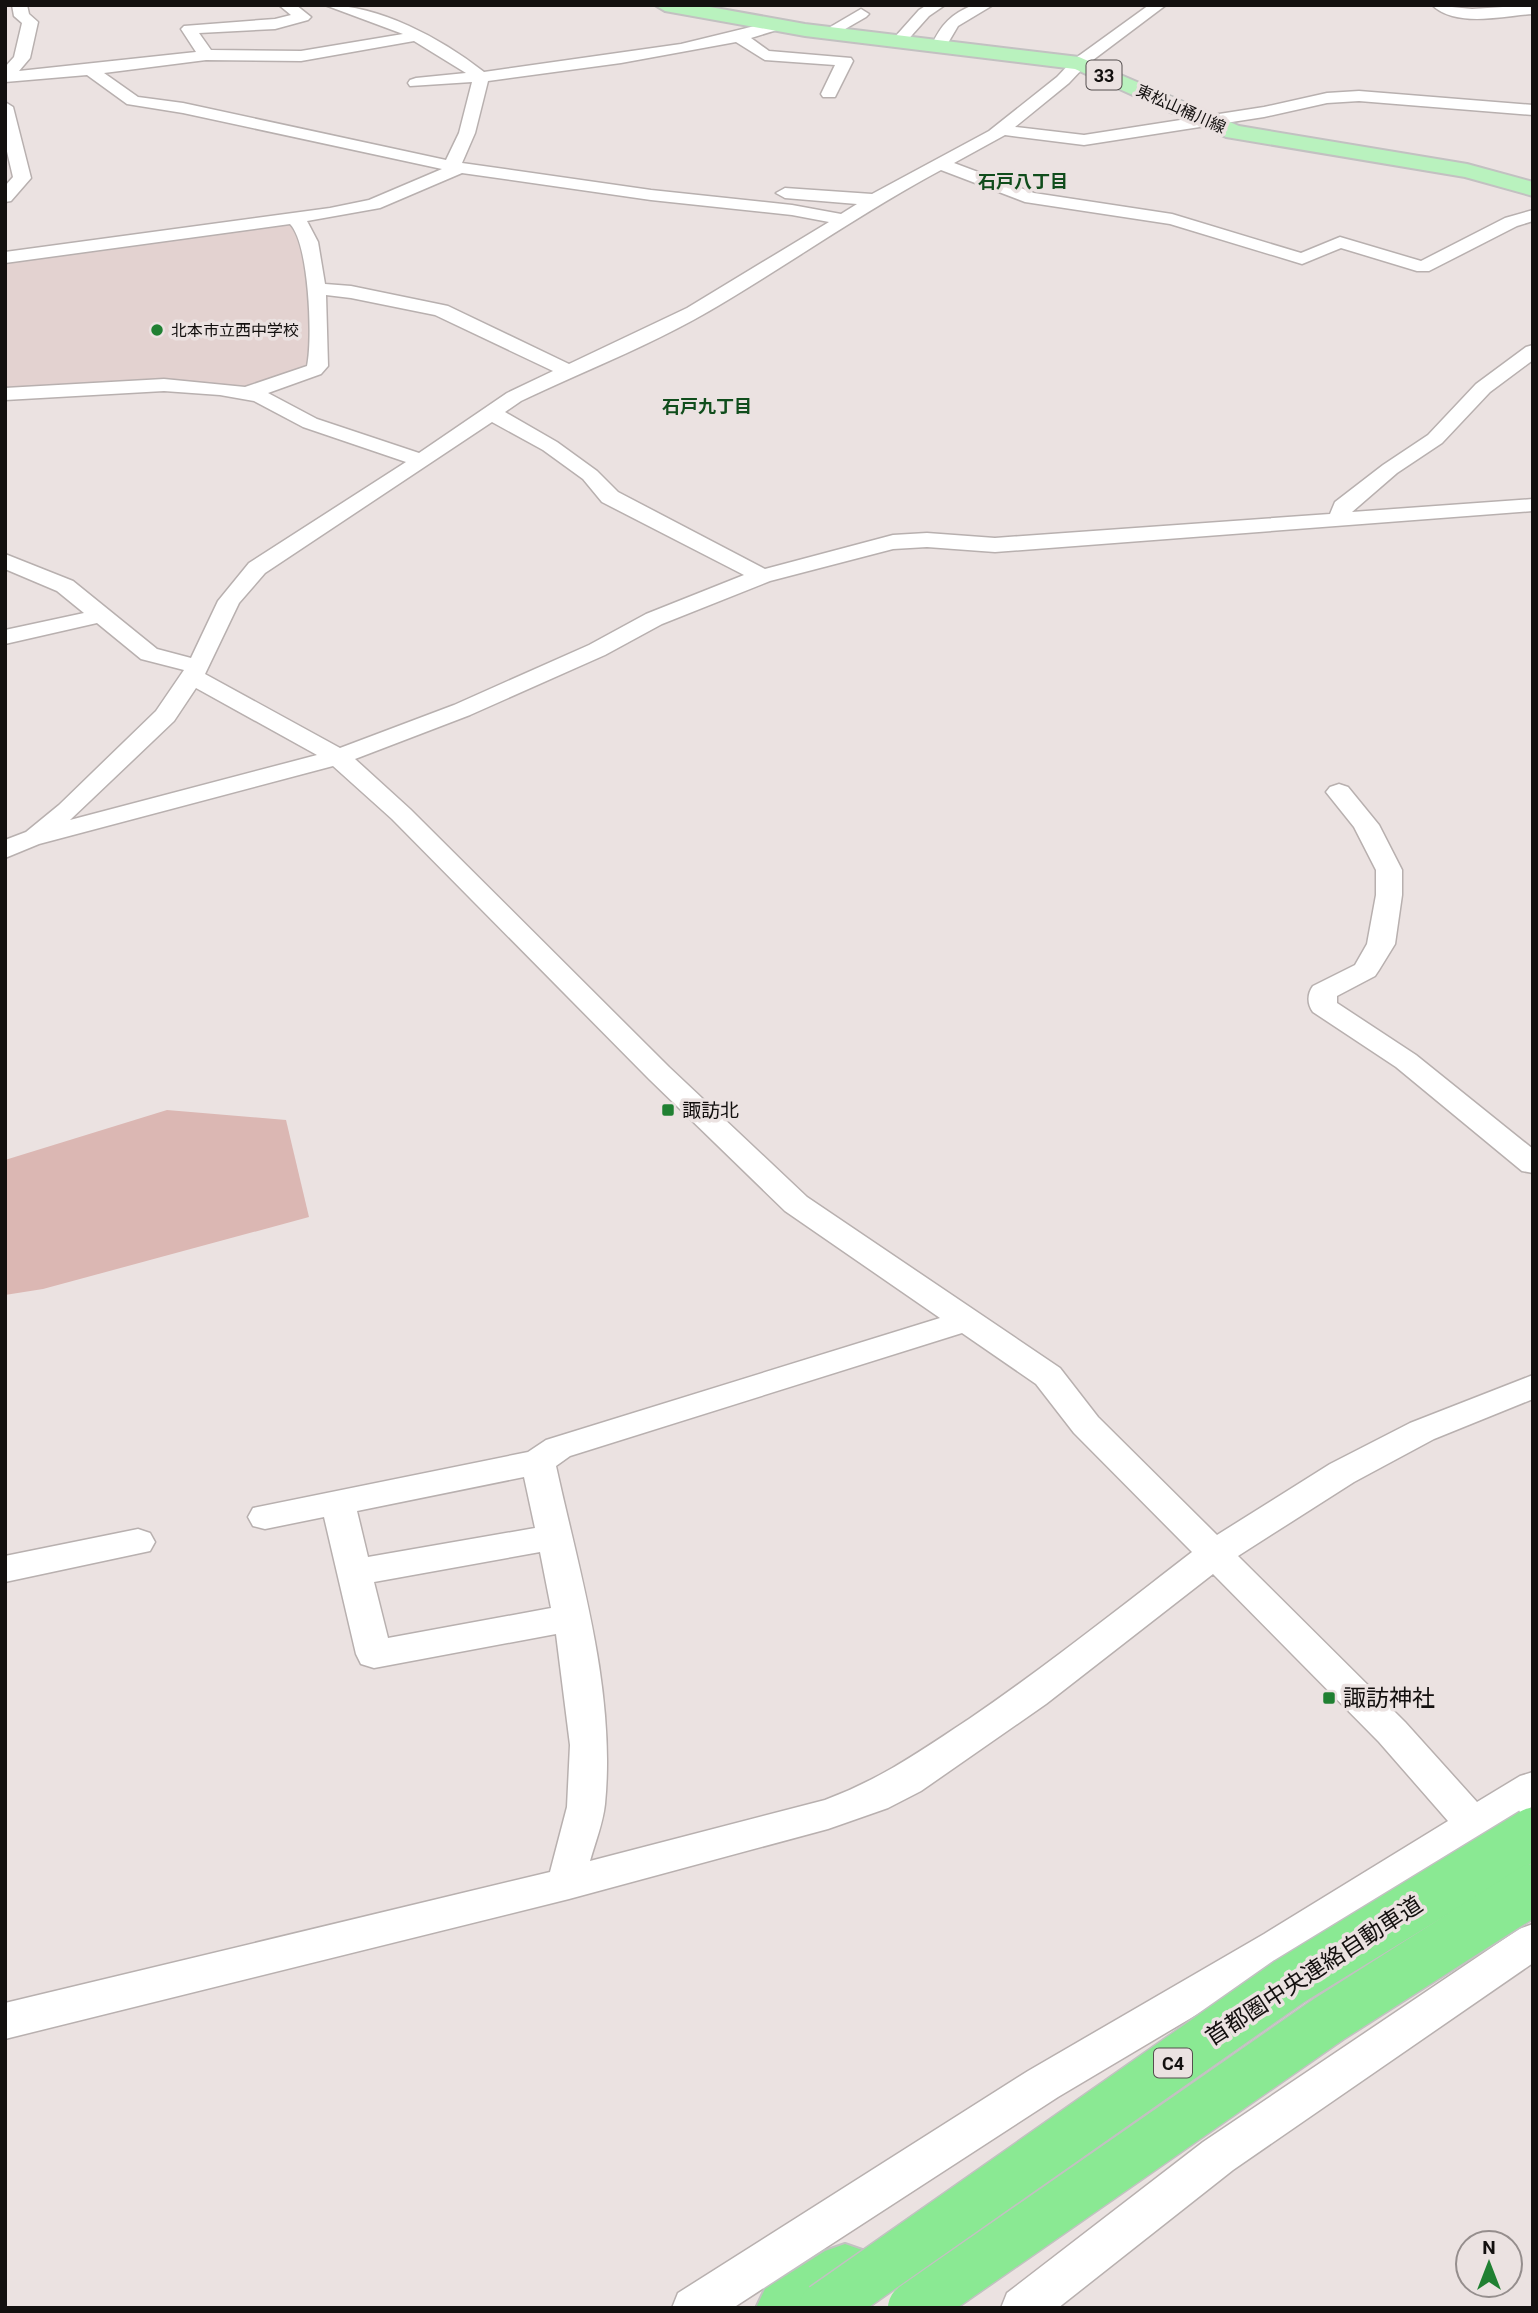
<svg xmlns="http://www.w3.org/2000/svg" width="1538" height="2313" viewBox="0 0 1538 2313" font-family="Roboto,'Noto Sans JP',sans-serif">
<rect width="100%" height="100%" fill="#ebe2e1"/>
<polygon fill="#e3d2d0" points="290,221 299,237 309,292 311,368 246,389 5,390 5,262"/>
<polygon fill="#dbb7b3" points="167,1110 286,1120 309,1217 43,1289 5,1295 5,1160"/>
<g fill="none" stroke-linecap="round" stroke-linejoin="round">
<defs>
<g id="minor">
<path d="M 12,5 L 27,5 L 29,14 L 38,22 L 30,58 L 19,71 L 196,52 L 181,29 L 184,26 L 275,19 L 291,15 L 279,5 L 296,5 L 311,17 L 308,20 L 275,29 L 199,33 L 211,50 L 301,51 L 403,34 L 325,5 C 379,5 441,38 484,72 L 681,44 L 775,21 L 780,23 L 783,26 L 780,29 L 751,38 L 769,51 L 851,58 L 853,61 L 835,97 L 823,97 L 821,94 L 835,65 L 765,60 L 736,42 L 621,63 L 488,81 L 475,133 L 462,163 L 651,190 L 792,205 L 841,214 L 857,204 L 785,198 L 776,193 L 785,188 L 872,194 L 989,131 L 1057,77 L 1073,60 L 1149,5 L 1166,5 L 1085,66 L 1069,83 L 1015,127 L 1084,135 L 1264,107 L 1327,93 L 1359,91 L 1533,105 L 1533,115 L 1359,101 L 1327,103 L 1264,117 L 1084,145 L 1005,135 L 954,163 L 1034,193 L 1172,214 L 1301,253 L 1340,237 L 1421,261 L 1505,218 L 1533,210 L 1533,221 L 1517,226 L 1429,271 L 1417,271 L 1341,248 L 1302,264 L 1170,224 L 1025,202 L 941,170 C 860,213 784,268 704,314 C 648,346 580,373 521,401 L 505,412 L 557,442 L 597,471 L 618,492 L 765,569 L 893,535 L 927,533 L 995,538 L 1330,514 L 1335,502 L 1383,465 L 1428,435 L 1476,384 L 1526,347 L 1533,345 L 1533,360 L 1490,392 L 1442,443 L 1397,473 L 1352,512 L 1533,499 L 1533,511 L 995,552 L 927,547 L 893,549 L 770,581 L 662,624 L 605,655 L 470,715 L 355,759 L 410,809 L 669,1067 L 807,1197 L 1060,1368 L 1098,1417 L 1217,1535 L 1330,1464 L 1410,1423 L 1533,1375 L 1533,1399 L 1434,1439 L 1354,1482 L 1238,1556 L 1405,1722 L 1477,1802 L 1520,1776 L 1533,1772 L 1533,1806 L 1500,1827 L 1523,1853 L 1528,1864 L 1523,1875 C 1495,1885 1487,1865 1470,1846 L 1292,1958 L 1058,2097 L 733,2308 L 672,2308 L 678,2293 L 1028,2071 L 1264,1934 L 1448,1821 L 1379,1742 L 1213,1574 L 1046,1704 L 921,1791 L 888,1808 L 828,1829 L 569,1899 L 5,2039 L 5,2003 L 550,1872 L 567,1807 L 570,1745 L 556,1634 L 374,1668 L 361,1664 L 356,1654 L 324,1517 L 265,1529 L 253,1526 L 248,1517 L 253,1508 L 528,1452 L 546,1440 L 940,1318 L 785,1211 L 649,1079 L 392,819 L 333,766 L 39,844 L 5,858 L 5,840 L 26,832 L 59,805 L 156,711 L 184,670 L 141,659 L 97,623 L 5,644 L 5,630 L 84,613 L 57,591 L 5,569 L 5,554 L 73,581 L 157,649 L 191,658 L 218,601 L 249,563 L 406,462 L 303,427 L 254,401 L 220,395 L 164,391 L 5,400 L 5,388 L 164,379 L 245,387 L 307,366 C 313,339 309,243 290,224 L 5,263 L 5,252 L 330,208 L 369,200 L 442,169 L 183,113 L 127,104 L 87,75 L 5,82 L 5,67 L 14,57 L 22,23 L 14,16 ZM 414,41 L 466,73 L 416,78 L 410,80 L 408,83 L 410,86 L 472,82 L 459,133 L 446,160 L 183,103 L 138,97 L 104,73 L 206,60 L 301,61 ZM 462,173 L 651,200 L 792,215 L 829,222 L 687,308 L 569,364 L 448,306 L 351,286 L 325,284 L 318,242 L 307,221 L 380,208 ZM 326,295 L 351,298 L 435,315 L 553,371 L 507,393 L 419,453 L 317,419 L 268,393 L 321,374 L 328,366 ZM 492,422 L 543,450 L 583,479 L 602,502 L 744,575 L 646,614 L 589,645 L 454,705 L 340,748 L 205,674 L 239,603 L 265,573 ZM 196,688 L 317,755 L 70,820 L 174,721 ZM 962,1333 L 1036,1384 L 1074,1433 L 1192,1552 C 1118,1609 1045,1667 969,1719 C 919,1752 881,1779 825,1800 L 590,1861 C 595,1843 603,1823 605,1804 C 616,1691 580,1576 556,1466 L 570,1456 ZM 524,1477 L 535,1528 L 368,1557 L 357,1511 ZM 540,1552 L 551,1608 L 388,1638 L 374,1582 Z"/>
<polygon points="927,5 945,5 929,16 904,44 894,44 891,41 894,38 919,10"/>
<path d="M 973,5 L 993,5 L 958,26 L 945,48 L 935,48 L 932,45 C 941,24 952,14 973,5 Z"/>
<path d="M 1432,5 L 1472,9 L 1533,5 L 1533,14 C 1503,16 1456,28 1432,5 Z"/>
<polygon points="861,9 869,14 866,17 833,36 828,38 820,33"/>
<polygon points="5,102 13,107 31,178 11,201 5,202 5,186 13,177 5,143"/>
<path d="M 1339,784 L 1348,787 L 1379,825 L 1402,870 L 1402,895 L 1395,944 L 1379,970 L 1375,976 L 1337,996 L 1337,1003 L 1416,1055 L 1533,1149 L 1533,1173 L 1522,1171 L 1396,1067 L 1313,1012 C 1307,1004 1307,994 1313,986 L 1355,965 L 1367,944 L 1376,895 L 1376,870 L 1354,827 L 1326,792 L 1330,787 Z"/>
<polygon points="138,1529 150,1533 155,1542 150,1551 5,1582 5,1556"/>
<polygon points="1533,1924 1533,1963 1233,2170 1058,2308 1001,2308 1007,2293 1203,2142 1519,1929"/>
</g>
<polygon id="major" points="655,5 699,5 805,24 1079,57 1239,126 1467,164 1533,182 1533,196 1465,177 1226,137 1075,69 805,36 665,11"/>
<polygon id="highway" points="845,2244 865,2251 873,2270 865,2289 836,2308 756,2308 765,2289 825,2251"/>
</defs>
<use href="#minor" stroke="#b8b0af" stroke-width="3"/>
<use href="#major" stroke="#c2c1c1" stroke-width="4"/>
<use href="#highway" stroke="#c2c1c1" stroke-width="4"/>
<use href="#minor" fill="#fff" fill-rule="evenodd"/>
<use href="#major" fill="#b9f2be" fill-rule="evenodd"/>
<use href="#highway" fill="#8ae993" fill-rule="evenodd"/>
<defs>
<g id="highway-bridge">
<polyline points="824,2308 1289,1982 1533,1833"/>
<polyline points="913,2308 1329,2019 1533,1889"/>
</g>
</defs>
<use href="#highway-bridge" stroke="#c2c1c1" stroke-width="53" stroke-linecap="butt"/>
<use href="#highway-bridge" stroke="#8ae993" stroke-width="50"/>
</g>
<g fill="#208032" stroke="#ebe2e1" stroke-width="2.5">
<circle cx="157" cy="330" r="7"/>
<rect x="661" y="1103" width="14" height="14" rx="3.5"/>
<rect x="1322" y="1691" width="14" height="14" rx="3.5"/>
</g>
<g text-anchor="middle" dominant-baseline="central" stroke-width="7" stroke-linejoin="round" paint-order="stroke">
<g font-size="16" fill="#13100f" stroke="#ebe2e1">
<text transform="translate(1181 109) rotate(24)">東松山桶川線</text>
</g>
<g font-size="16" fill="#13100f" stroke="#ebe2e1" text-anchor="start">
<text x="171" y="330">北本市立西中学校</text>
</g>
<g fill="#ebe2e1" stroke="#544f4e" stroke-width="2">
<rect x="1086.5" y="60.5" width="35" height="29" rx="5"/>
<rect x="1154" y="2048.5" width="38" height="29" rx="5"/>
</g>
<g font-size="18" font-weight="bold" fill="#13100f">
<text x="1104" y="75">33</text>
<text x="1173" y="2063">C4</text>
</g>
<g font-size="18" font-weight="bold" fill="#104d1c" stroke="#ebe2e1">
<text x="1023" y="181">石戸八丁目</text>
<text x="707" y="406">石戸九丁目</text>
</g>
<g font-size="19" fill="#13100f" stroke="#ebe2e1" text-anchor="start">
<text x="682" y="1110">諏訪北</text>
</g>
<g font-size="23" fill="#13100f" stroke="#ebe2e1" text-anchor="start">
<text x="1343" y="1698">諏訪神社</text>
</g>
<g font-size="23" fill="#13100f" stroke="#ebe2e1">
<text transform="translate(1314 1971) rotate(-33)">首都圏中央連絡自動車道</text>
</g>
</g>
<rect width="1538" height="2313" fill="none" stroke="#13100f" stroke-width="14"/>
<g transform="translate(1489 2264)"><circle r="33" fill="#ebe2e1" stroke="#958e8d" stroke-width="2"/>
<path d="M0-5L12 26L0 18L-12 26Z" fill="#208032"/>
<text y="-10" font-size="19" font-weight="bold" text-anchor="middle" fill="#13100f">N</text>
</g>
</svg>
